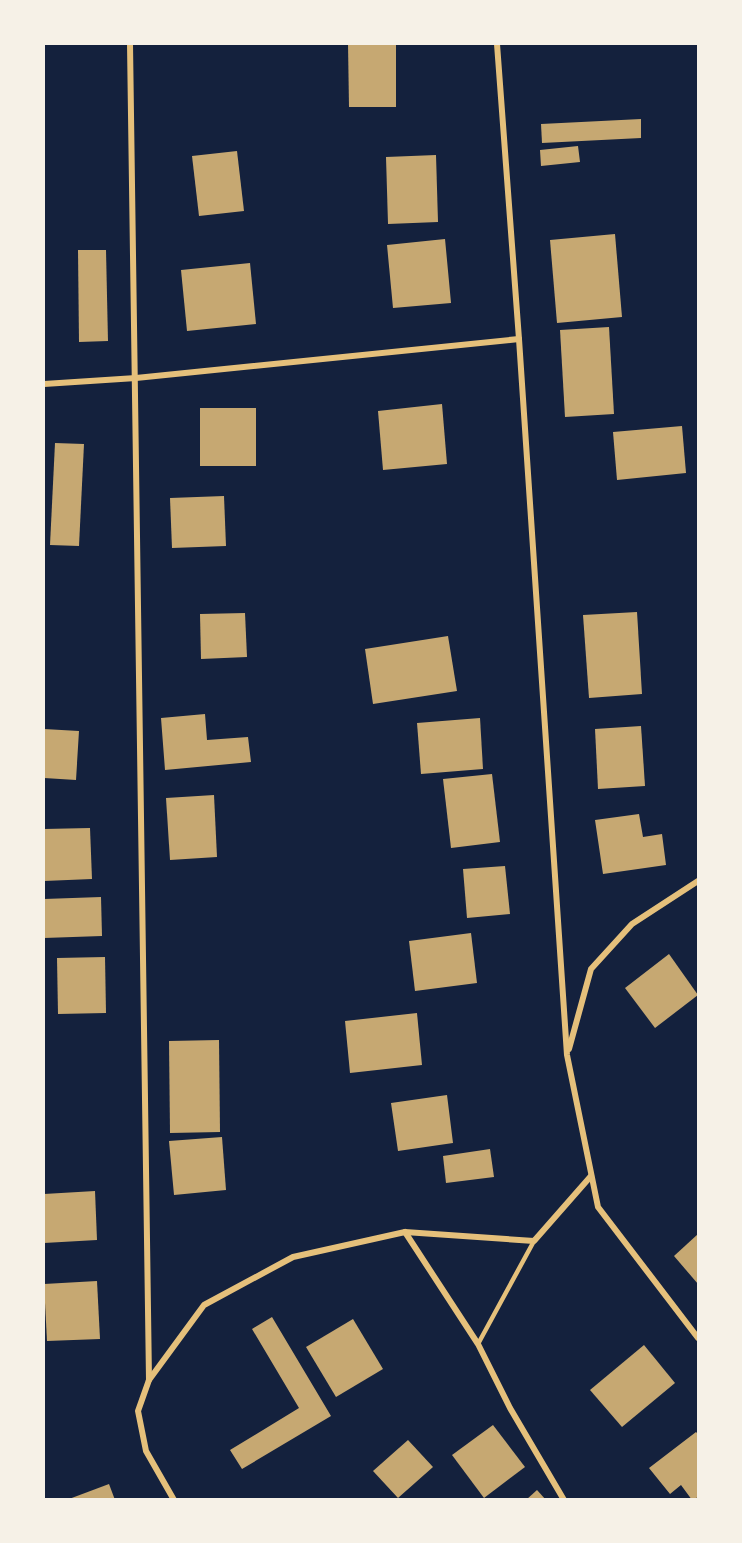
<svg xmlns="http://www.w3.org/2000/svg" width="742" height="1543" viewBox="0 0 742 1543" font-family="'Alegreya Sans',sans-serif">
<rect width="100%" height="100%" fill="#14213d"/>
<g fill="#c6a872">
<polygon points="348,44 396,44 396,107 349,107"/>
<polygon points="641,119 641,138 542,143 541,124"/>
<polygon points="578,146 580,162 541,166 540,150"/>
<polygon points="237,151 244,211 199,216 192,156"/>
<polygon points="436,155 438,222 388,224 386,157"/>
<polygon points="615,234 622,317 557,323 550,240"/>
<polygon points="445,239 451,303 393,308 387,245"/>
<polygon points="78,250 106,250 108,341 79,342"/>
<polygon points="250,263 256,324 187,331 181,270"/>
<polygon points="609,327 614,414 565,417 560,330"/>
<polygon points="442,404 447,464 383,470 378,411"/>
<rect x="200" y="408" width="56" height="58"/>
<polygon points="682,426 686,473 617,480 613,432"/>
<polygon points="55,443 84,444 79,546 50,545"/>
<polygon points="224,496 226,546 172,548 170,498"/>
<polygon points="637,612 642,694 589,698 583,615"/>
<polygon points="245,613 247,657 201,659 200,614"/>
<polygon points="448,636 457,691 373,704 365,649"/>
<polygon points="205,714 207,740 248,737 251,762 165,770 161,718"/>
<polygon points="480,718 483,769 421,774 417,723"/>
<polygon points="641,726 645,786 598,789 595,729"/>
<polygon points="44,729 79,731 76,780 44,778"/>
<polygon points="492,774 500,842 451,848 443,779"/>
<polygon points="214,795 217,857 170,860 166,798"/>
<polygon points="639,814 643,837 662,834 666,865 603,874 595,820"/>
<polygon points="90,828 92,879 44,881 44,829"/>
<polygon points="505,866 510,914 467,918 463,869"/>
<polygon points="101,897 102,936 44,938 44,899"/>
<polygon points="471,933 477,983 415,991 409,941"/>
<polygon points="669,954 698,995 655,1028 625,988"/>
<polygon points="105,957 106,1013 58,1014 57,958"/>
<polygon points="417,1013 422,1065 350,1073 345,1021"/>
<polygon points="219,1040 220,1132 170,1133 169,1041"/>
<polygon points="447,1095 453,1143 398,1151 391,1103"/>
<polygon points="222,1137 226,1190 174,1195 169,1141"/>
<polygon points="490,1149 494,1177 446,1183 443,1156"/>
<polygon points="95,1191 97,1240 44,1243 44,1194"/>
<polygon points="698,1234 698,1284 674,1256"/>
<polygon points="97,1281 100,1339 47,1341 44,1284"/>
<polygon points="272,1317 331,1416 242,1469 230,1450 299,1408 252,1329"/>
<polygon points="353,1319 383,1369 336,1397 306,1347"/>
<polygon points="644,1345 675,1383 622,1427 590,1390"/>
<polygon points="493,1425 525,1467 484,1498 452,1455"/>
<polygon points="696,1432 698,1434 698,1497 692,1500 681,1485 670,1494 649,1468"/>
<polygon points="408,1440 433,1467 398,1498 373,1471"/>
<polygon points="109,1484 115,1500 69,1500 69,1499"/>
<polygon points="537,1490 546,1500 526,1500"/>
</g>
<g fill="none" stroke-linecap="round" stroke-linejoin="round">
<polyline stroke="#e5c07b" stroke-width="4.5" points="478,1344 534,1241"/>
<g stroke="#e5c07b" stroke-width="6">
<polyline points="130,44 149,1380 138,1411 146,1451 174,1500"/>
<polyline points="497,44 519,339 567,1055 598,1207 698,1338"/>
<polyline points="44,384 136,378 519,339"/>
<polyline points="569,1049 591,969 632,924 698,881"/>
<polyline points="405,1232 478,1344 510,1408 564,1500"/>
<polyline points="149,1380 204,1305 293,1257 405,1232 534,1241 591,1176"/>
</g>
</g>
<rect width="742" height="1543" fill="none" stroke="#f6f1e7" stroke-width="90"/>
</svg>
